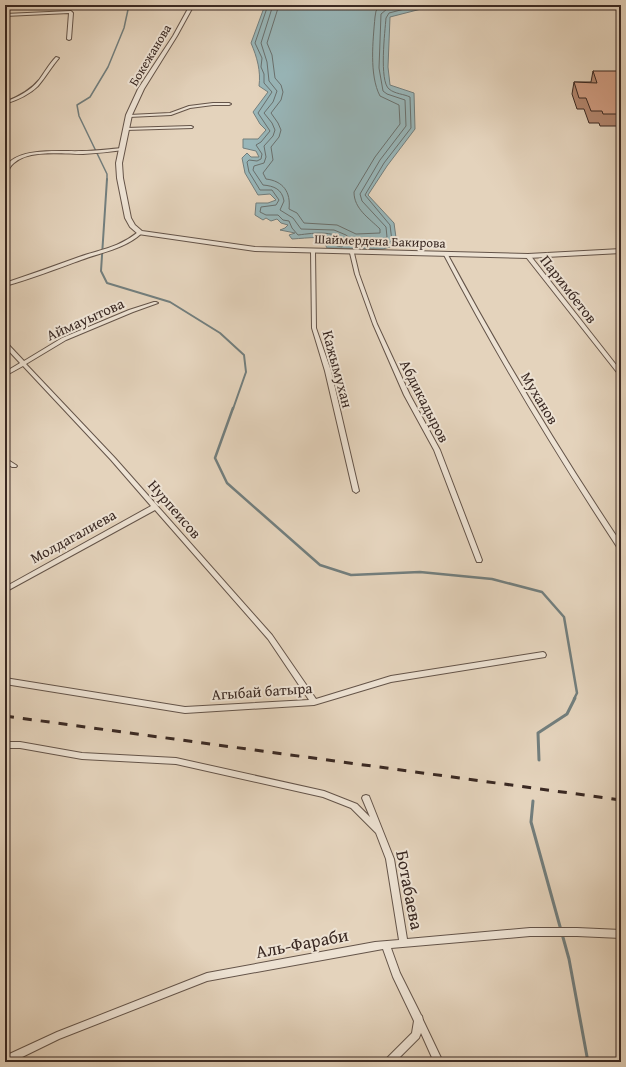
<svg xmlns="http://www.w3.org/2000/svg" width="626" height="1067" viewBox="0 0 626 1067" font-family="'Gentium Book Plus',serif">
<rect width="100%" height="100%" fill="#e4d3bc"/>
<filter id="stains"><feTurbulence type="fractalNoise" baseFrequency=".005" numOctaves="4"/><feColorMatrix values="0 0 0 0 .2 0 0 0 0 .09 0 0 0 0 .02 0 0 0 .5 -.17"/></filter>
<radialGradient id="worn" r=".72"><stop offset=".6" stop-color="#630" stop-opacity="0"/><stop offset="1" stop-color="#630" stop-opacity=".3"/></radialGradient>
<path fill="#98b6b9" stroke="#727e7d" d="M 265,5 L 424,5 L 425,8 L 390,17 L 388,67 L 390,85 L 414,93 L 415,129 L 387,166 L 368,195 L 394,223 L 397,245 L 383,249 L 327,248 L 325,244 L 333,243 L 337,246 L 342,247 L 342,242 C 326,235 309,238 292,239 L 289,235 L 295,233 L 280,230 L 285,228 L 288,225 L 281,223 L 277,219 L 271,221 L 266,218 L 263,220 L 255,215 L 256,203 L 268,203 L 276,200 L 270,194 L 258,195 L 245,173 L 242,158 L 247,153 L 251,157 L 259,157 L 256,151 L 243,148 L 243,139 L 258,139 L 266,130 L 260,124 L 253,112 L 268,92 L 259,86 C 261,71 257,57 251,43 Z"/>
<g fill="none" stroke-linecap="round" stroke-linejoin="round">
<g stroke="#69706e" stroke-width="1">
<path d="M 268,5 L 255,43 L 262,58 L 261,67 L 264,74 L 264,83 L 272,92 L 258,113 L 270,131 L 261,142 L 256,145 L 262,154 L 261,159 L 257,161 L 249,160 L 247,162 L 249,172 L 260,190 L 272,190 L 279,200 L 276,205 L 261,207 L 260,212 L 266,215 L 278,215 L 283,220 L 289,221 L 292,228 L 298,235 C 315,233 337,229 348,245 L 382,245 L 392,241 L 390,225 L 365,195 L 384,163 L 411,128 L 410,97 C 404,94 395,94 389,89 C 379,81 385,31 386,18 L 389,13 L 420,5"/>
<path d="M 273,5 L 261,43 L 267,62 L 269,81 L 277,91 L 273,102 L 264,113 L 272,123 L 275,130 L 273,136 L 264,146 L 266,157 L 264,163 L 254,166 L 253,170 L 263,185 C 274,186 282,189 284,201 L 280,210 L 293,218 L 301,229 L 334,230 L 346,235 L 352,240 L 381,240 L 387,237 L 386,227 L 362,201 L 360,194 L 380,160 L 406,126 L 405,100 L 387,94 L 383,91 L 379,68 L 381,14 L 387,9 L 401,5"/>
<path d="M 279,5 L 267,43 L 272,55 L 275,78 L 281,85 L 283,92 L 281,100 L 271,113 L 278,123 L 281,130 L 279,137 L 271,147 L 273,160 L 263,173 L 266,179 C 283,181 291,192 289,209 L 297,213 L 304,223 L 337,225 L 356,234 L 380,233 L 380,229 C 369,218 354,209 354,192 L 375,157 L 400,124 L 399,105 L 380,96 C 369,75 373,40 375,17 L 376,11 L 381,5"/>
</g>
<polyline stroke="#727e7d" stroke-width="1.5" points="107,180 107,174 79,116 77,105 90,97 108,67 124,28 129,5"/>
<polyline stroke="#727e7d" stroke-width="2" points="107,179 101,271 107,283 170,302 220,333 244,355 246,372 233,409"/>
<polyline stroke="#727e7d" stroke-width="2.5" points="233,408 215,458 227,483 320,565 351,575 420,572 492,579 542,592 564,617 577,693 574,699"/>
<g stroke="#727e7d" stroke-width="3">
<polyline points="539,760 538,733 567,714 575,698"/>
<polyline points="533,801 531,822 569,959 588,1062"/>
</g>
<defs>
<g id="minor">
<polygon points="71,11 73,13 71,39 69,40 67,39 69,13 5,16 5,14"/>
<path d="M 56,57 L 59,58 C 51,67 46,77 38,86 C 29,95 17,100 5,104 L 5,102 C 18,97 30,91 39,80 C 45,72 49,64 56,57 Z"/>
<polygon points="213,103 229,103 231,104 229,105 213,105 190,108 171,115 129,117 127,116 129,115 170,113 189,106"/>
<polygon points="191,126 193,127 192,128 126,130 124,129 126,128"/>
<path d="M 122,148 L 124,149 L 123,150 C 110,152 97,153 83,154 C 64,154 29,149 14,163 C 6,169 7,180 7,189 L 5,190 C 5,182 3,171 8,164 C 21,147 64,152 82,151 C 95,151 109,149 122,148 Z"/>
<path d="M 138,232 L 140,232 L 142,233 C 125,249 102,252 81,260 C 56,269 31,279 5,286 L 5,283 C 29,275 54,266 79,257 C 102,249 118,248 138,232 Z"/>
<polygon points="311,250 313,250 315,251 316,328 331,371 359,491 356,493 353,491 325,371 312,328"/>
<polygon points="350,252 352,252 354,253 359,274 377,324 410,395 440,450 482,560 481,562 477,562 476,560 434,450 404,395 373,324 355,274 350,253"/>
<path d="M 444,254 L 448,254 L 448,255 C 501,354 559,450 621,543 L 621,550 L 619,550 C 556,454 497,357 444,255 Z"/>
<polygon points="526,255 530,255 621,371 621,376 619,375 526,257"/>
<polygon points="154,302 156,302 158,303 133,312 66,340 26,364 115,458 272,635 316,699 391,676 543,652 545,653 546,655 545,657 391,682 314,705 185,713 5,684 5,678 185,707 309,700 268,639 155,510 5,592 5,587 151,506 111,460 23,366 5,376 5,372 20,363 5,347 5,342 7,343 24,361 62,338 129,310"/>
<polygon points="5,458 16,465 17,466 16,467 12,467 5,463"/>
<polygon points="5,742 20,742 82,753 176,758 324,791 357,804 370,817 362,798 363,796 366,795 369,796 394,859 407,939 530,928 577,928 621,930 621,938 577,936 530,936 391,948 400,973 421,1015 422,1016 423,1020 443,1062 434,1062 421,1033 419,1038 395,1062 385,1062 386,1059 412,1033 414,1021 393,977 383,949 207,981 59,1039 12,1062 5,1062 5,1056 57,1032 207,973 375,942 399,940 386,859 376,833 351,808 323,797 176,764 82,759 20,748 5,748"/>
</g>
<polygon id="tertiary" points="190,5 194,5 177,36 144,89 132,115 122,163 123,178 131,218 135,225 142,231 255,247 528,254 621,249 621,253 528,258 255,251 138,234 130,227 125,218 117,178 116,163 126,115 138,89 173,36"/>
</defs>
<use href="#minor" stroke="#645449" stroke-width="2"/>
<use href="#tertiary" stroke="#645449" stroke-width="2"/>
<use href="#minor" fill="#ede2d3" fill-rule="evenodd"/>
<use href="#tertiary" fill="#ede2d3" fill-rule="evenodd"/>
<polyline stroke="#3a2923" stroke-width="3" stroke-dasharray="9 9" stroke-linecap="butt" points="5,716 621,800"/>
</g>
<polygon fill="#b58972" stroke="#3a2923" points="593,71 621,82 621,126 600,126 599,123 589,123 584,109 577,109 572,94 574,82 591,82"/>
<polygon fill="#d29f85" stroke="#3a2923" points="593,71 617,71 621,82 621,114 603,114 602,111 591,111 586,98 579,98 574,82 597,83"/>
<g text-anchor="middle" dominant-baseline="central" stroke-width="4" stroke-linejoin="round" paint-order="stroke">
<g font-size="13" fill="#3a2923" stroke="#ede2d3">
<text transform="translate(150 55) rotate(-59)">Бокежанова</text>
<text transform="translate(380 241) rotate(2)">Шаймердена Бакирова</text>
</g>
<g font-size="15" fill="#3a2923" stroke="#ede2d3">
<text transform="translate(569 289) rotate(52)">Паримбетов</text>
<text transform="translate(85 319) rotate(-24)">Аймауытова</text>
<text transform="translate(338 369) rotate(75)">Кажымухан</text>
<text transform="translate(540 398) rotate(59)">Муханов</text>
<text transform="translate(425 401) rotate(63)">Абдикадыров</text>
<text transform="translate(175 509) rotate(49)">Нурпеисов</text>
<text transform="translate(73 536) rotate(-29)">Молдагалиева</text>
<text transform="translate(262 691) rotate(-4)">Агыбай батыра</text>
</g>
<g font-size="18" fill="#3a2923" stroke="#ede2d3">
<text transform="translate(410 890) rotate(79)">Ботабаева</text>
<text transform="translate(302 943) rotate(-11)">Аль-Фараби</text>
</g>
</g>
<rect width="626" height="1067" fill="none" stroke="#e4d3bc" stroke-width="20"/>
<rect x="6" y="6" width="614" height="1055" fill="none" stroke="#3a2923" stroke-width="2"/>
<rect x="10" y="10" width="606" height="1047" fill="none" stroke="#3a2923"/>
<rect width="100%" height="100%" filter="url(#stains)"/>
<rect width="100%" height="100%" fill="url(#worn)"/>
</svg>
